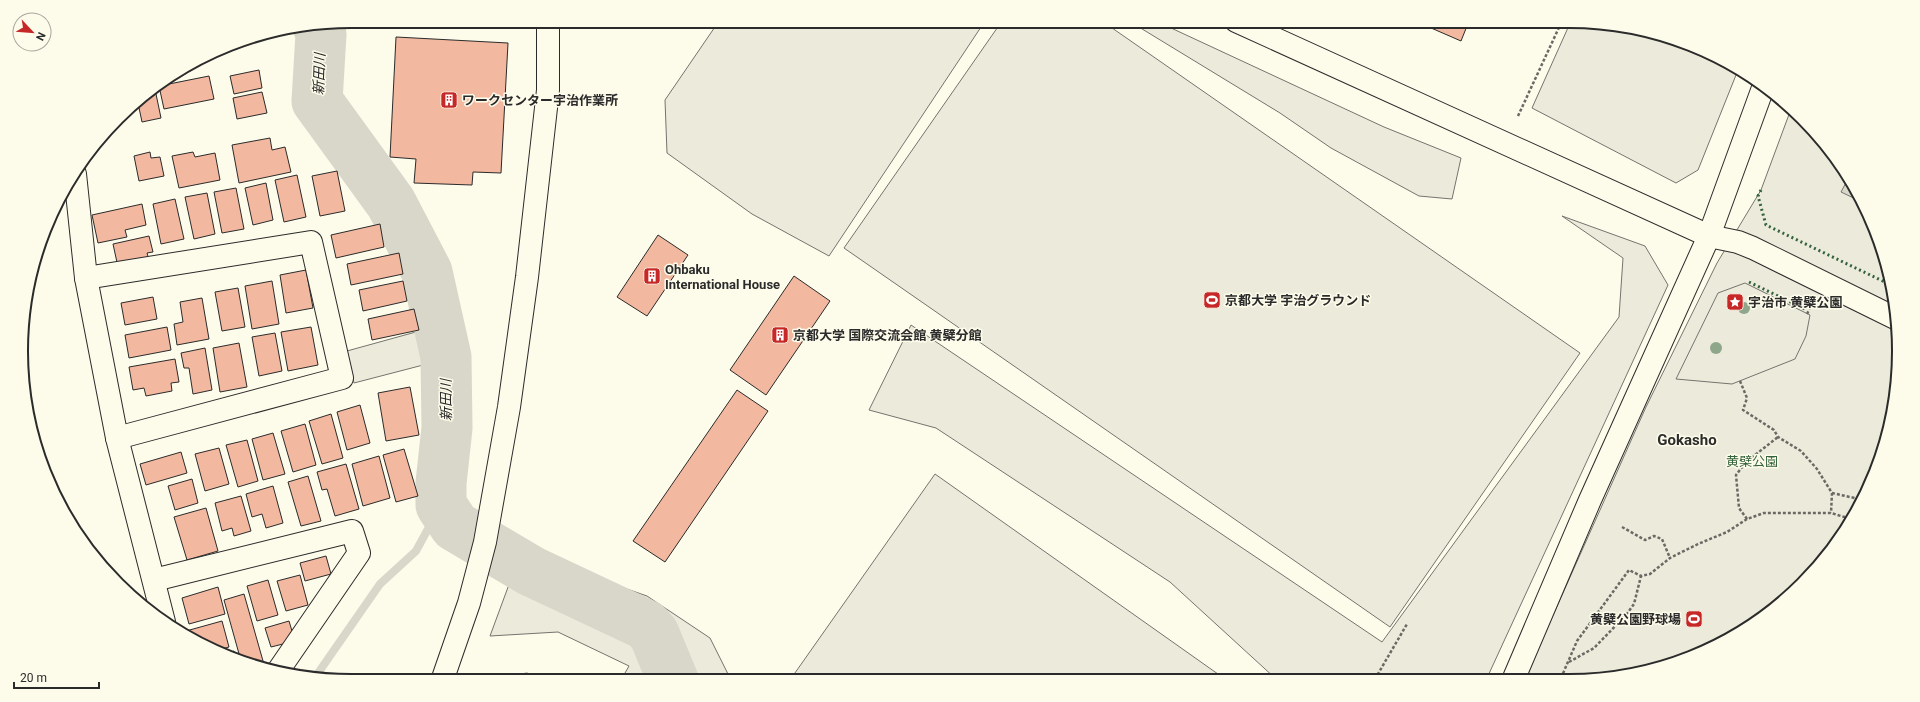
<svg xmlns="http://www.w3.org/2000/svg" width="1920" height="702" viewBox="0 0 1920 702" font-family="Roboto,'Noto Sans JP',sans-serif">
<rect width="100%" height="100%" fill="#fdfbea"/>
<g fill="#ecebdb" stroke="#74746e">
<polygon points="719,21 985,21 829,256 752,214 667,153 665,100"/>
<polygon points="1002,21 1102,21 1580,353 1390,627 844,248"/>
<polygon points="1129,21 1156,21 1384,127 1461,158 1452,199 1419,196 1331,148 1280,113"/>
<polygon points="1571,21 1655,32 1715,55 1738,70 1698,170 1676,183 1532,108"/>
<polygon points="1791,109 1817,134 1855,186 1882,245 1896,308 1898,373 1888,437 1844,534 1787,599 1715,647 1612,678 1525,678 1646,407 1717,263 1761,190"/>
<polygon points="1562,216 1645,246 1668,285 1487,678 1276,679 1170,582 936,428 869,410 911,325 1382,642 1619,317 1623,258"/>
<polygon points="423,330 427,351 427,364 354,383 347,351"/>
<polygon points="935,474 1225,679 790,680"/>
<polygon points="521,552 647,596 710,638 731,680 621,680 629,666 558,632 490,636"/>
<polygon points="527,673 547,681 485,681 485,679"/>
</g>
<polygon fill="#eceadb" stroke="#74746e" points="1745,283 1810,315 1806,336 1795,359 1732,384 1676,379 1718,293"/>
<polygon fill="#d8d7c9" stroke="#74746e" points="1849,177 1862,202 1841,192"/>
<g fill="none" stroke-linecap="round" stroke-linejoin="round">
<polyline stroke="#d8d7c9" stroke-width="8" points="316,676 380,584 416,551 441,505"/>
<polyline stroke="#d8d7c9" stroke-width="51" points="318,26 321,34 317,101 391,203 427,272 446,357 447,428 441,483 441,505 455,526 531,571 646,625 654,634 673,680"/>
</g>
<g fill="#f2b8a0" stroke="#2b2b2b">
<polygon points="378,21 443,21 443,27 377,25"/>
<polygon points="1415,21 1469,21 1461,41"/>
<polygon points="396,37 508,43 501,173 473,172 472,185 414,183 416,159 390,157"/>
<polygon points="259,70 262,88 234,94 230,76"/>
<polygon points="209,76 214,99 164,109 159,86"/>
<polygon points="262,92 267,113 237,119 233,98"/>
<polygon points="147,93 148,96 156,94 161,118 142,122 138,103 133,104"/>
<polygon points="270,138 272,150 285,147 291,172 239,183 232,145"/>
<polygon points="150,152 151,158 160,157 164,176 139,181 134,156"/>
<polygon points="193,152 195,157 215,153 220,180 179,188 172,156"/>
<polygon points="337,171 345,211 320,216 312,176"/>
<polygon points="297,175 306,217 284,222 275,180"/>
<polygon points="266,183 273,220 253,225 245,188"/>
<polygon points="236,188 244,229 222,233 214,192"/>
<polygon points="207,193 215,234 194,239 185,197"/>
<polygon points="175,199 184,239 161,244 153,204"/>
<polygon points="142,204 146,225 125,230 127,237 98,243 92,215"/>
<polygon points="380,224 384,247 336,258 331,235"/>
<polygon points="658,235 688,255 647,316 617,297"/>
<polygon points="149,236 153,252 147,253 149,260 118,267 113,244"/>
<polygon points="399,253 403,274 351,285 347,264"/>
<polygon points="306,270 313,308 286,313 280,275"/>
<polygon points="794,276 830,301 766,395 730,370"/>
<polygon points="272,281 279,324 252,329 245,286"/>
<polygon points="403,281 407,301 363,311 359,290"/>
<polygon points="238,288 245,327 222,331 215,292"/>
<polygon points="153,297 157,319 125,325 121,303"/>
<polygon points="202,298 209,339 177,345 174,324 183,322 180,302"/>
<polygon points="414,309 419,330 372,340 368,319"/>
<polygon points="167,327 171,350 129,358 125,335"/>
<polygon points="311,327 318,365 288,371 281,332"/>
<polygon points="275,333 282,371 259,376 252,337"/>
<polygon points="239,343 247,387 220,392 213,348"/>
<polygon points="205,348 212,390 193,394 189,368 184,368 181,353"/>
<polygon points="175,359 179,382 171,383 172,391 146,396 144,388 133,390 129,367"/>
<polygon points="410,387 419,435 386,441 378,393"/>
<polygon points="737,390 768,411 665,562 633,541"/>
<polygon points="360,405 370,443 347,450 337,412"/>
<polygon points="331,414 343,458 322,464 309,421"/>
<polygon points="305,424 316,465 293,472 281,431"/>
<polygon points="273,433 285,474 263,480 252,439"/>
<polygon points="247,440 258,481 238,487 226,445"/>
<polygon points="219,448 229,484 205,491 195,454"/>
<polygon points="404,449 418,496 396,502 383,455"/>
<polygon points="181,452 187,473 146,485 140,464"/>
<polygon points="379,456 390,498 363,506 352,464"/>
<polygon points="346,464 359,509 335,516 327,489 322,490 317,472"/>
<polygon points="308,476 321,521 301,526 288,482"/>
<polygon points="192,479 198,503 175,510 168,486"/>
<polygon points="273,486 283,523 266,528 262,514 252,517 246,494"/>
<polygon points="241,496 251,531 234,536 232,528 222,531 215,503"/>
<polygon points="206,508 218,551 187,560 174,517"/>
<polygon points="326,556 331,574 305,581 300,563"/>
<polygon points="300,575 308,605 286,611 277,581"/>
<polygon points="268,580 278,615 257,621 247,586"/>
<polygon points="218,587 225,614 189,624 182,598"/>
<polygon points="244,594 265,668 263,669 250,664 248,659 241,661 224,600"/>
<polygon points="222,621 229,647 215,651 188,636 186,631"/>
<polygon points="289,621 295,641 271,647 265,628"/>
<polygon points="234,651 236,659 224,654"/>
</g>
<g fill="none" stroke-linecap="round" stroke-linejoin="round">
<defs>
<g id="minor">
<polyline points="1236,21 1709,236 1738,242 1753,248 1897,319"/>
<polyline points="75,174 86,278 117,438 164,622"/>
<polyline points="86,278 311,242 342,378 117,438"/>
<polyline points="154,580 352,531 359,553 278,671"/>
<polyline points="1514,678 1590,500 1709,236 1764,85"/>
<polyline points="442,681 469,603 485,542 509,407 527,277 548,90 548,21"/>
</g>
</defs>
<use href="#minor" stroke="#2b2b2b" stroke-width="24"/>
<g stroke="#6a6964" stroke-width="2.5" stroke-dasharray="3 2" stroke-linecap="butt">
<polyline points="1518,116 1562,21"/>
<polyline points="1807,314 1811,306"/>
<polyline points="1740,381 1747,398 1743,410 1774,430 1778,437 1801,451 1817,469 1832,493 1831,513"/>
<polyline points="1832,493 1859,499"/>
<polyline points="1747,519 1739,508 1736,475 1746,462 1778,437"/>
<polyline points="1622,527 1645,540 1654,536 1662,539 1670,558"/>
<polyline points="1569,662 1594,648 1626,615 1634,604 1641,576"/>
<polyline points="1561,678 1577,641 1629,570 1641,576 1650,574 1670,558 1698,544 1727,532 1747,519 1764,513 1831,513 1851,519"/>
<polyline points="1375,679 1407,624"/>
</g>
<use href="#minor" stroke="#fdfbea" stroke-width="22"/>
<g stroke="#34623c" stroke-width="3" stroke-dasharray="2 3" stroke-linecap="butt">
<polyline points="1761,190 1758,196 1766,225 1891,285"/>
<polyline points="1749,282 1807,310"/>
</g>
</g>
<g fill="#8ea78a">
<circle cx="1744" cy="308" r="6"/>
<circle cx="1716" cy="348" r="6"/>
</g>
<defs>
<symbol id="building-square" viewBox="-11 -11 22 22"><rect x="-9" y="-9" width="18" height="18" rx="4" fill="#c62828" stroke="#fdfbea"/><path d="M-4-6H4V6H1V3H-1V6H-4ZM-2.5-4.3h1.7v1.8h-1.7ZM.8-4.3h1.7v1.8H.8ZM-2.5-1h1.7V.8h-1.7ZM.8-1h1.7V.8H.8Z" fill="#fff"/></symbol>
<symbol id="stadium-square" viewBox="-11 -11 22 22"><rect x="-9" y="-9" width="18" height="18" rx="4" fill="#c62828" stroke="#fdfbea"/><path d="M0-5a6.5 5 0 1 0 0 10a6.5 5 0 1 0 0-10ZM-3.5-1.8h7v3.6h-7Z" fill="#fff"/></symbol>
<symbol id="sight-square" viewBox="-11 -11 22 22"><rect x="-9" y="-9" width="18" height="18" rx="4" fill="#c62828" stroke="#fdfbea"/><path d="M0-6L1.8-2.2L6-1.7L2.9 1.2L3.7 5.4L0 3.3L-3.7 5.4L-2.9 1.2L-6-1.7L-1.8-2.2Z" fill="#fff"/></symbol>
</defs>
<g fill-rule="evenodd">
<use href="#building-square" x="439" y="90" width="20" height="20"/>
<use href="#building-square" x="642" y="266" width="20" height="20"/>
<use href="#stadium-square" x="1202" y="290" width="20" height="20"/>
<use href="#sight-square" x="1725" y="292" width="20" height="20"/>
<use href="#building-square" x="770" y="325" width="20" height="20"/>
<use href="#stadium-square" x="1684" y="609" width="20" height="20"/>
</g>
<g text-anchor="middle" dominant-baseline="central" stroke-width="3" stroke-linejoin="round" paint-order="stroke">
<g font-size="13" font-weight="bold" fill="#2b2b2b" stroke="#fdfbea" text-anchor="start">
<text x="462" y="100">ワークセンター宇治作業所</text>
<text x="665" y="269">Ohbaku<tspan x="665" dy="15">International House</tspan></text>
<text x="1225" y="300">京都大学 宇治グラウンド</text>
<text x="1748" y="302">宇治市 黄檗公園</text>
<text x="793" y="335">京都大学 国際交流会館 黄檗分館</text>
<text x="1681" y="619" text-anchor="end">黄檗公園野球場</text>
</g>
<g font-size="13" fill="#34623c" stroke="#fdfbea">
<text x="1752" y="461">黄檗公園</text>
</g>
<g font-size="14" font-style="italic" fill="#2b2b2b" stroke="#fdfbea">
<text transform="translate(319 74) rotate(-88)">新田川</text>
<text transform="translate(446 400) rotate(-91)">新田川</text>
</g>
<g font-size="15" font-weight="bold" fill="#2b2b2b" stroke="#fdfbea">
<text x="1687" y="440">Gokasho</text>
</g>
</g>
<path d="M0 0H1920V702H0ZM351 28H1569A323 323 0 0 1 1892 351V351A323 323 0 0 1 1569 674H351A323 323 0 0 1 28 351V351A323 323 0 0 1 351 28Z" fill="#fdfbea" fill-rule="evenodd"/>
<path fill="none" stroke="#2b2b2b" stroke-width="2" d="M351 28H1569A323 323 0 0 1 1892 351V351A323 323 0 0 1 1569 674H351A323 323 0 0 1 28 351V351A323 323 0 0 1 351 28Z"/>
<g transform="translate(32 32) rotate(116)"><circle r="19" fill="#fdfbea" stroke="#a9a89e"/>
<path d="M0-3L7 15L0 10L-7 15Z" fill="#c62828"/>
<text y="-6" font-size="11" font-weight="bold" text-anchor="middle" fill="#2b2b2b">N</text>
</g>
<path d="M14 682v6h85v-6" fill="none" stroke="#2b2b2b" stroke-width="2"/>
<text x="20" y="682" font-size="12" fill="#2b2b2b" stroke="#fdfbea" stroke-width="3" paint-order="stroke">20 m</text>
</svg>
